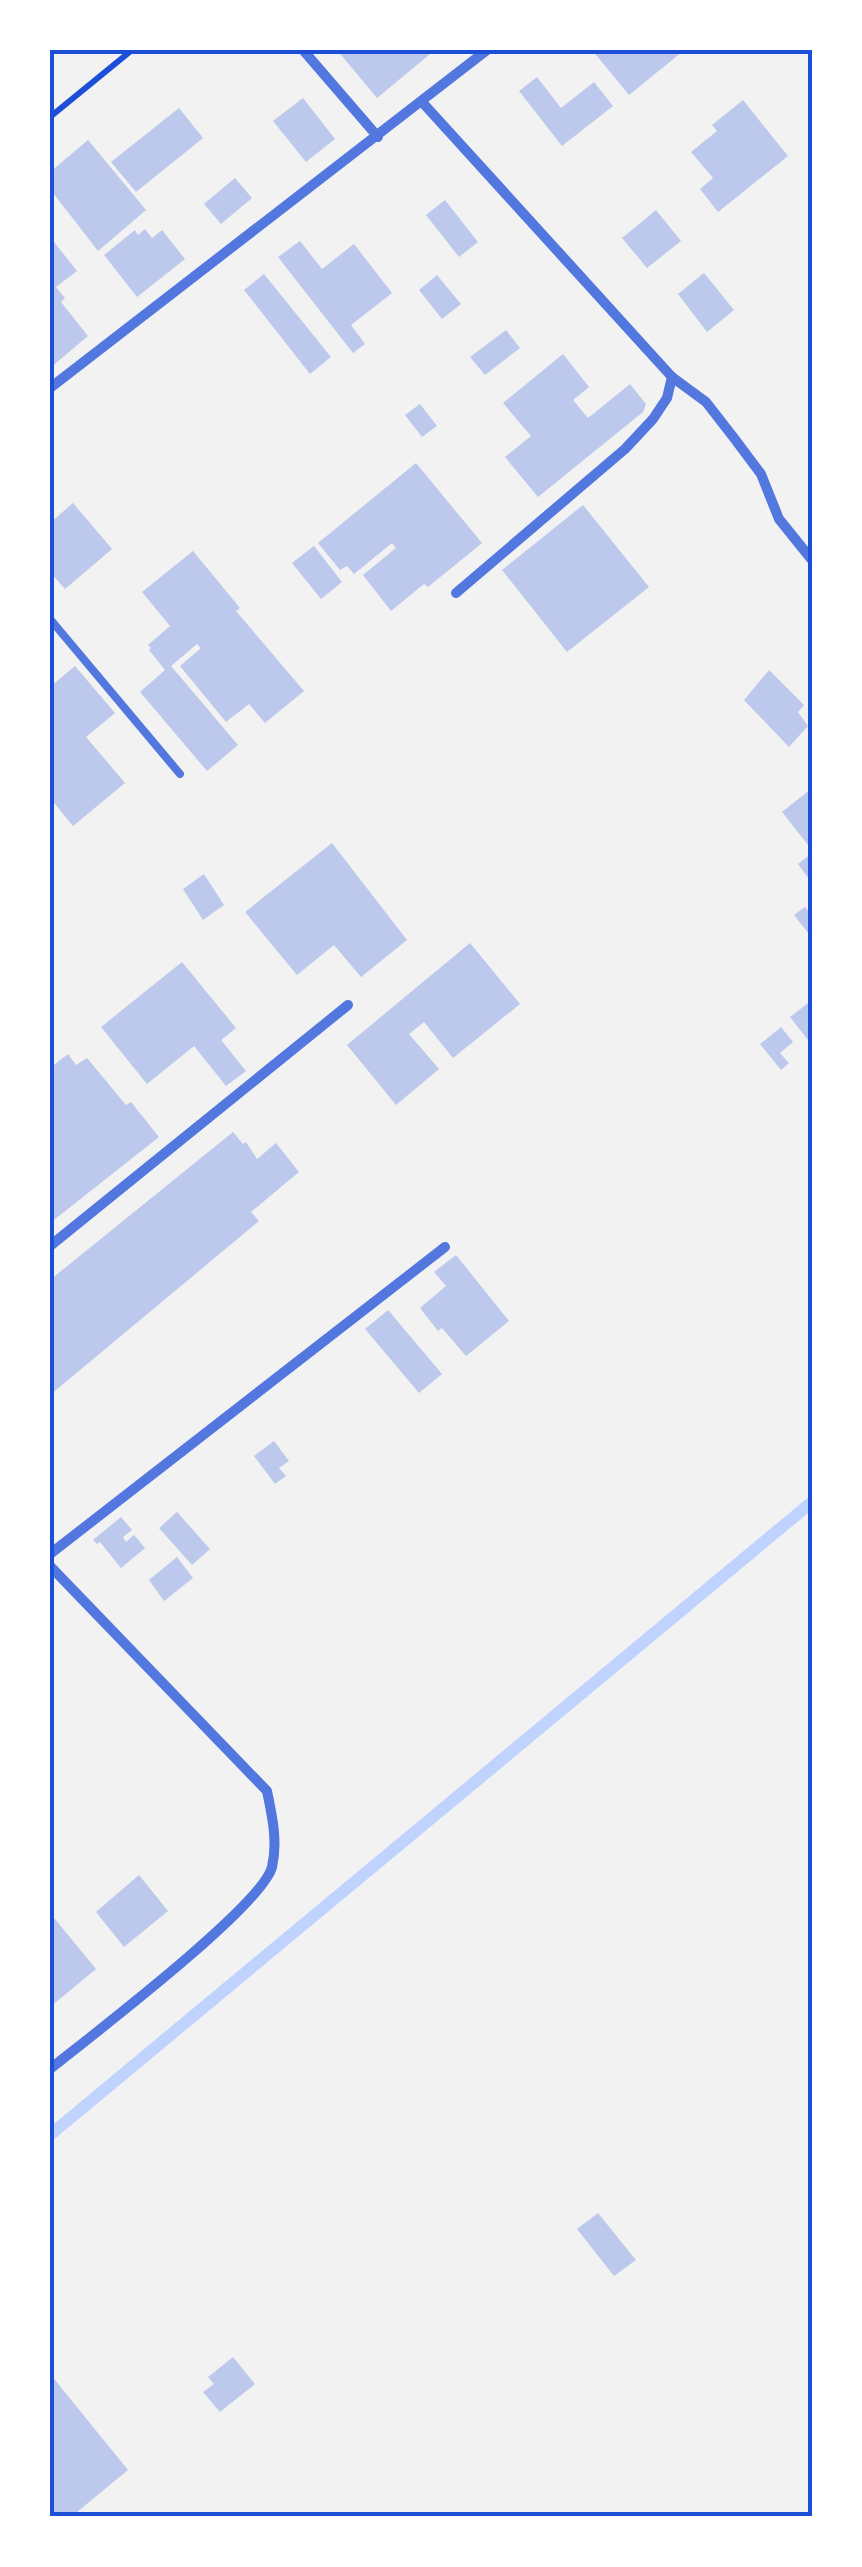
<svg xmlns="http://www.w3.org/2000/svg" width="862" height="2567" viewBox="0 0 862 2567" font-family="Barlow,sans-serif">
<rect width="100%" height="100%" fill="#f2f2f2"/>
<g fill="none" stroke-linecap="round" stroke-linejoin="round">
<polyline stroke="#bfd3fe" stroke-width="12" points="50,2135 812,1502"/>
</g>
<g fill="#bdc9ec">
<polygon points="337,50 435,50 377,98"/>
<polygon points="592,50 680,50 682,52 629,95"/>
<polygon points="537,77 561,108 594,82 613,106 562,146 519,91"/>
<polygon points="303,98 335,139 306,162 273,121"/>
<polygon points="743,100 788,156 718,212 700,189 713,178 691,152 717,131 712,125"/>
<polygon points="179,108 203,138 136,192 111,162"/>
<polygon points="88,140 146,210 98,251 50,189 50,172"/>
<polygon points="235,178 252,198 221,224 204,204"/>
<polygon points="445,200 478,242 459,257 426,215"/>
<polygon points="656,210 681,241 647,268 622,238"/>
<polygon points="145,229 152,238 162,230 185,259 137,297 104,255 135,230 138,235"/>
<polygon points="50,237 77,271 56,287 65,298 61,302 88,336 50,368"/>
<polygon points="300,241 322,269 354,244 392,293 351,325 365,344 353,353 278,257"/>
<polygon points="704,273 734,310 707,332 678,294"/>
<polygon points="264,274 331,357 310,374 244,290"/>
<polygon points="437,275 461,304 442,319 419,290"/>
<polygon points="506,330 520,348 485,375 470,357"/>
<polygon points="563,354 589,387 573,400 588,418 630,384 646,404 643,412 538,497 505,457 531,436 503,403"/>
<polygon points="420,404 437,426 422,437 405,415"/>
<polygon points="416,463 482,543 428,587 424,584 391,611 363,575 396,548 392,543 354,574 347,566 340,570 318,543"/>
<polygon points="73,503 112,549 65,589 50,572 50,523"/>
<polygon points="583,505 649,587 567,652 502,570"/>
<polygon points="314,546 342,582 321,599 292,563"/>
<polygon points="193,551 240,608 236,611 304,691 265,723 249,704 226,722 180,666 201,648 197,644 171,666 238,745 207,771 140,692 165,670 149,650 151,648 148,645 170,626 142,592"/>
<polygon points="75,666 115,713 86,737 125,783 73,826 50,798 50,687"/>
<polygon points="769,670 804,705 798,712 808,726 789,747 744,700"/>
<polygon points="812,788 812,850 782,812"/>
<polygon points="332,843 407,940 361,977 334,945 297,975 245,912"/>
<polygon points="812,853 812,883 798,864"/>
<polygon points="204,874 224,905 203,920 183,889"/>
<polygon points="805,907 812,916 812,938 794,915"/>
<polygon points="470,943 520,1004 453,1058 424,1022 409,1034 439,1069 396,1105 347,1045"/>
<polygon points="182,962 236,1028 221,1040 246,1071 226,1086 194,1046 147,1084 101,1027"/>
<polygon points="812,1000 812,1045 790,1017"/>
<polygon points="781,1027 793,1042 780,1053 789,1063 781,1070 760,1044"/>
<polygon points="68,1054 76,1065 87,1058 126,1105 131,1102 159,1137 50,1223 50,1068"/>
<polygon points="233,1132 243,1144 246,1142 257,1159 276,1143 299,1172 251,1212 259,1221 50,1395 50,1280"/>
<polygon points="456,1255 509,1321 466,1356 442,1328 438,1331 420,1308 446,1286 434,1272"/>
<polygon points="388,1310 442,1374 419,1393 365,1329"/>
<polygon points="274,1441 289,1461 279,1468 286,1476 275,1484 254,1456"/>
<polygon points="177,1512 210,1549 192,1565 159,1528"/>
<polygon points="121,1517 132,1530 123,1537 126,1542 134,1535 145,1548 121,1568 100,1542 97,1544 93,1540"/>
<polygon points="177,1557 193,1578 164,1601 149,1580"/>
<polygon points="139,1875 168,1911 124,1947 96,1912"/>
<polygon points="50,1913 96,1969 50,2007"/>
<polygon points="598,2213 636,2260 614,2276 577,2229"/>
<polygon points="233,2357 255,2384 220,2412 203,2392 214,2384 208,2377"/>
<polygon points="50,2374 128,2470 71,2517 50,2517"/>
</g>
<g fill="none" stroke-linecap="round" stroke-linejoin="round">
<polyline stroke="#1d4ed8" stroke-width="6" points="50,117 132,50"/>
<polyline stroke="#5277de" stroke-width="8" points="50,619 180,774"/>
<g stroke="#5277de" stroke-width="10">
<polyline points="303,50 378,137"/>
<polyline points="422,102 672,377 706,402 734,438 761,474 779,519 812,560"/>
<polyline points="50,388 487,50"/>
<polyline points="456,593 625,449 653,419 667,398 672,377"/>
<polyline points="50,1246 348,1005"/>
<polyline points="50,1554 445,1247"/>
<path d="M 50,1566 L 267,1791 C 272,1815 278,1842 272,1867 C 262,1906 90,2037 50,2069"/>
</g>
</g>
<rect width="862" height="2567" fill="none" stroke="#ffffff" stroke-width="105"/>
<rect x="52" y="52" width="758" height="2462" fill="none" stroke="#1d4ed8" stroke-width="4"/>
</svg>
